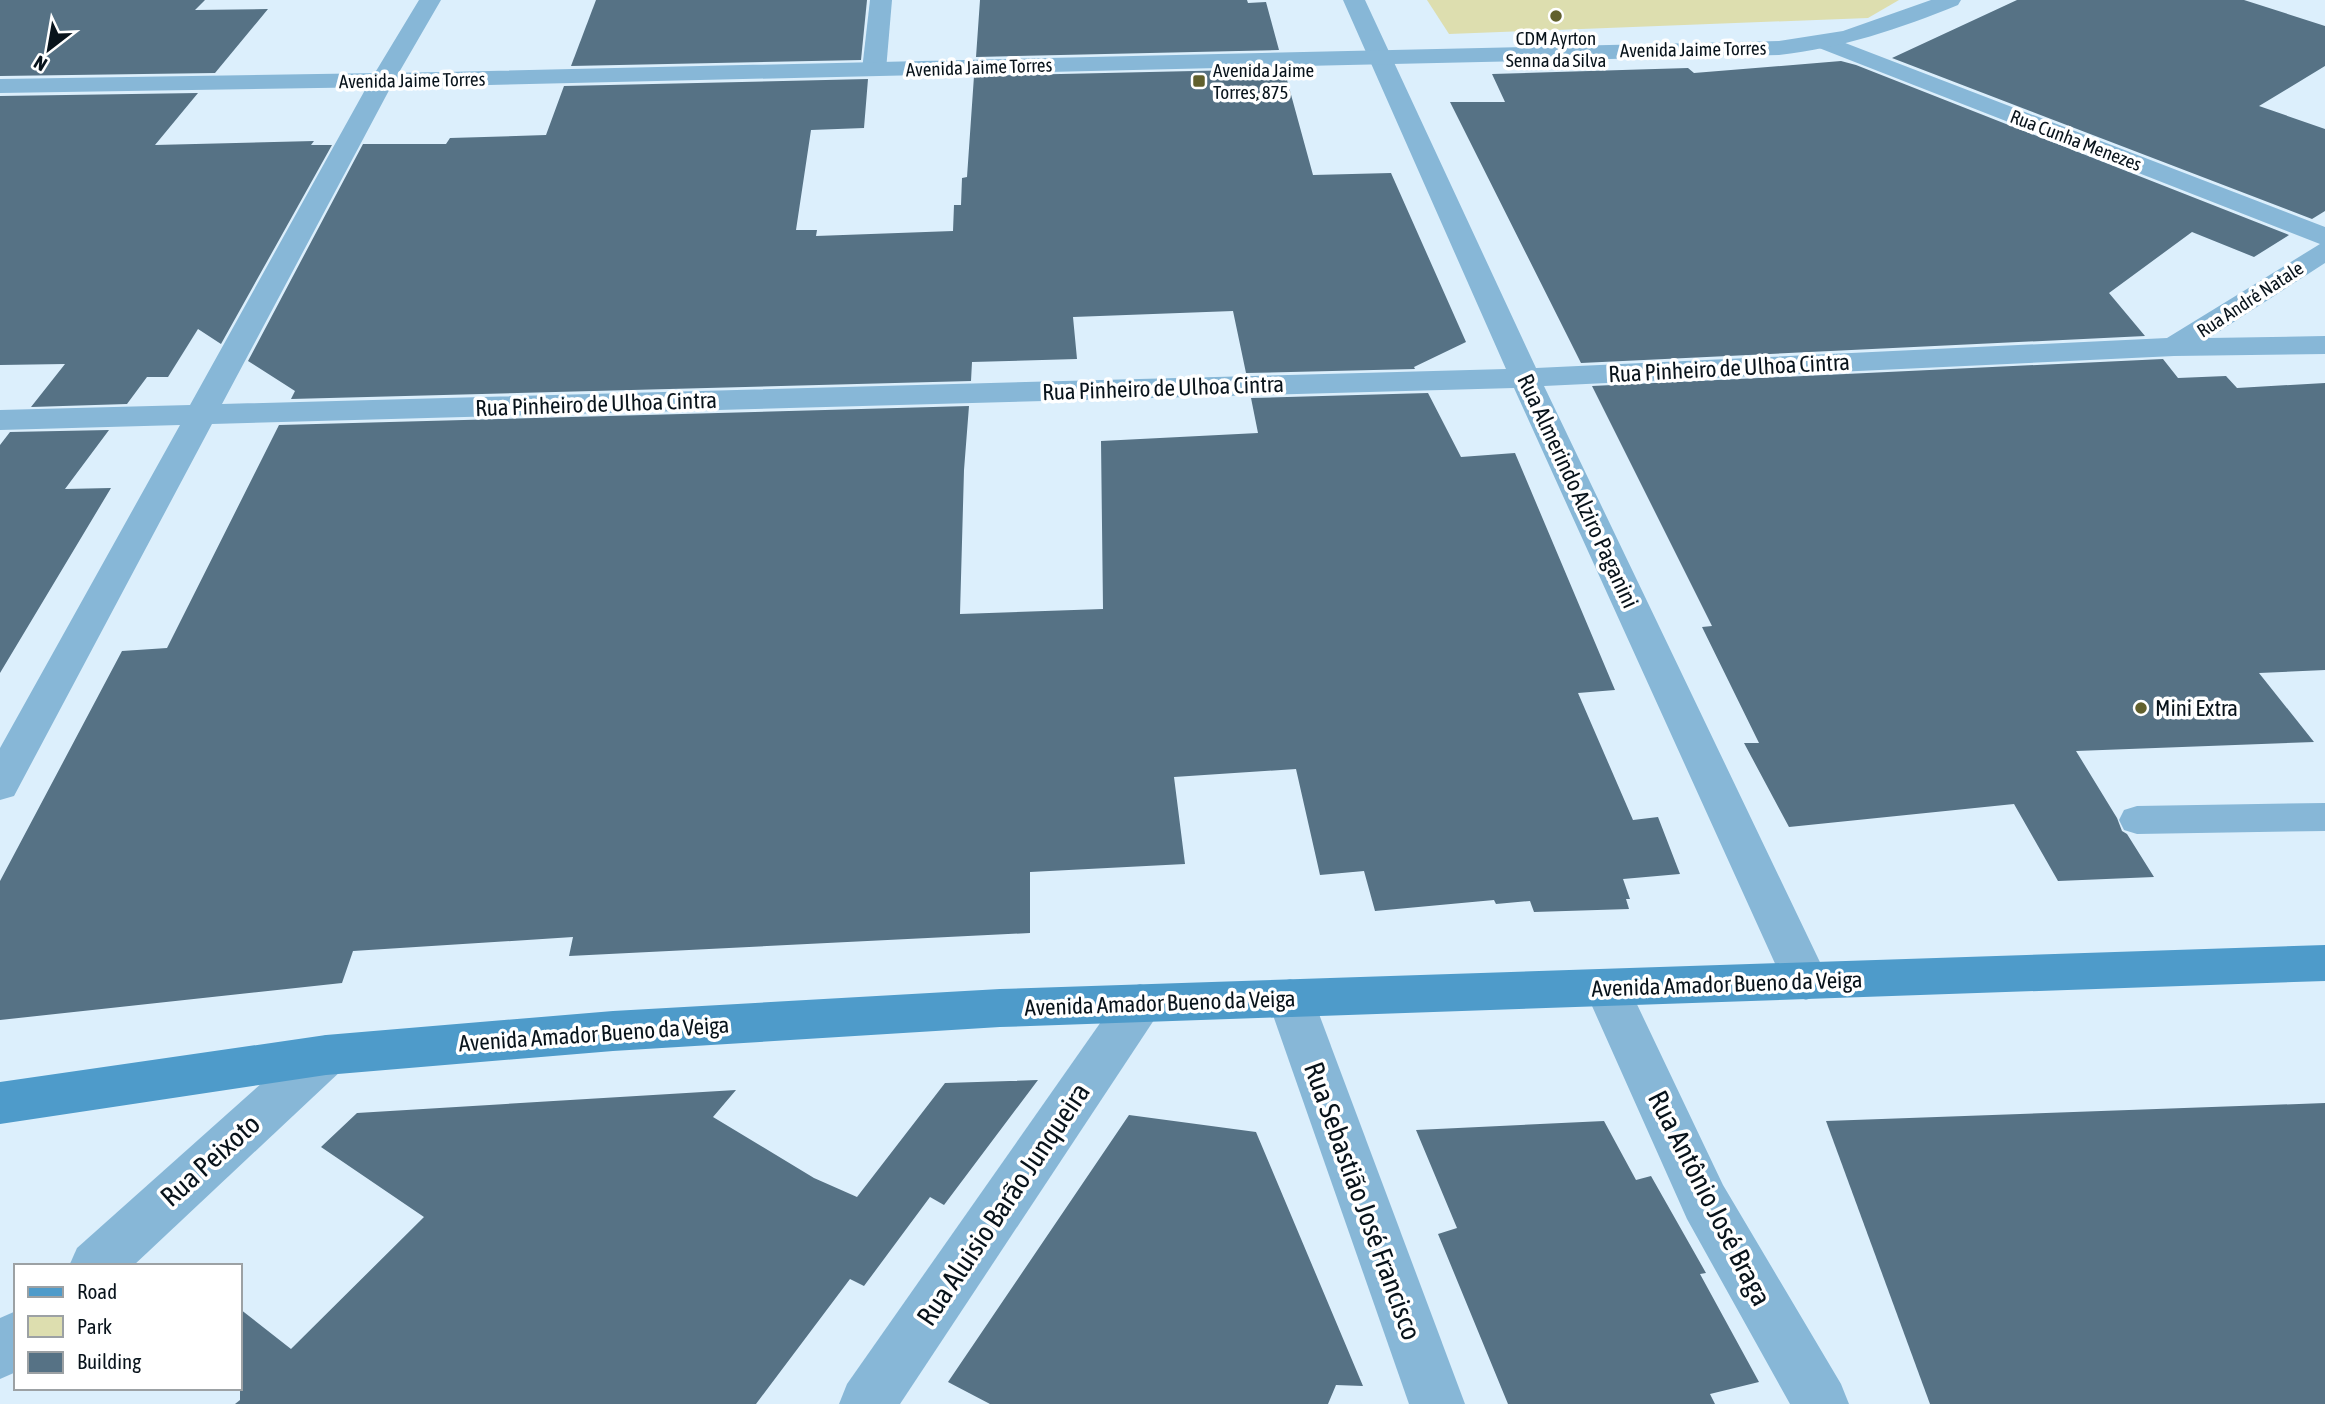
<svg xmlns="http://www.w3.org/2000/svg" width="2325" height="1404" viewBox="0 0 2325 1404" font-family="'Asap Condensed',sans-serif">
<rect width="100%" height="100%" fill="#dceffc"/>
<polygon fill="#dddeaf" points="1427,0 1899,0 1868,18 1449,34"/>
<g fill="#567285">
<polygon points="0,0 205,0 195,10 268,9 215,73 0,76"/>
<polygon points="596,0 867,0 861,60 571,66"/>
<polygon points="980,0 1247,0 1248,3 1266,2 1279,50 976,57"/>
<polygon points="2017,0 2244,0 2325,26 2325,66 2259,106 2325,129 2325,211 2312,219 1892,58"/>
<polygon points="1841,61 1856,65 2289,235 2254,257 2192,232 2109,293 2145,336 1581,363 1450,102 1505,102 1492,74 1688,68 1694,73"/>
<polygon points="1284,69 1313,175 1391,173 1466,342 1414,367 1415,369 1246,373 1233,311 1073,317 1077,359 972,362 971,381 291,399 295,391 248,361 363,144 446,144 450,138 546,135 564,86 868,79 864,128 811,130 796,230 817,230 816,236 953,231 954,205 961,205 962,178 967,177 974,76"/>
<polygon points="198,93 155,145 314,141 311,145 332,145 221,344 198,329 168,377 147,377 127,404 31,407 65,364 0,365 0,96"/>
<polygon points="2163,359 2178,378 2226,376 2237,388 2325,383 2325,670 2259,673 2314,742 2076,751 2117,818 2122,831 2127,834 2154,877 2058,881 2014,804 1789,827 1744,743 1759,743 1702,627 1712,626 1592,386"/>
<polygon points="1428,393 1461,457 1515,453 1615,690 1578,693 1633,820 1658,817 1680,874 1623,879 1630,899 1626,899 1629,909 1534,912 1530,901 1496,904 1494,900 1375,911 1364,871 1320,875 1296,769 1174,777 1185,864 1030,872 1030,933 569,956 573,937 353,951 342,983 0,1020 0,881 122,651 167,648 279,425 969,406 964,470 960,614 1103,609 1101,441 1258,433 1251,398"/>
<polygon points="109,430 65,489 111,488 0,673 0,445 10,432"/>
<polygon points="1038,1080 944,1205 930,1197 864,1286 850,1279 756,1404 235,1404 240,1400 240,1309 291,1349 424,1217 321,1147 357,1113 736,1090 713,1117 814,1178 857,1197 945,1083"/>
<polygon points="2325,1103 2325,1404 1930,1404 1826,1121"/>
<polygon points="1129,1115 1256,1132 1363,1386 1336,1385 1328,1404 990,1404 948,1382"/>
<polygon points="1604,1121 1636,1180 1651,1176 1706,1273 1700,1274 1759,1382 1710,1394 1715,1404 1508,1404 1438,1234 1457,1228 1416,1130"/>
</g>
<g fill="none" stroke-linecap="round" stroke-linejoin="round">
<polygon fill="#87b7d7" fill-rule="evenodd" points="2325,803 2325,831 2137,834 2124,830 2119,820 2124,810 2137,806"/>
<g fill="#87b7d7" fill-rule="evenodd">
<polygon points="419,0 441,0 394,81 222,404 1506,369 1343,0 1365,0 1536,368 2167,338 2320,244 1819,48 1816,43 1819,38 1827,36 2325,227 2325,263 2209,338 2325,336 2325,354 2174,356 1544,386 1829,981 1822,994 1806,1000 1790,994 1783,981 1514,388 212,424 14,796 0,800 0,748 180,425 0,430 0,410 190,405 370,81"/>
<polygon points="870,0 892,0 886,70 882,75 866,75 862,70"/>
<polygon points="1607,969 1623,975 1723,1185 1841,1384 1849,1404 1790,1404 1687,1219 1584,988 1591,975"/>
<polygon points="1290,979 1306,984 1313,998 1465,1404 1409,1404 1267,998 1274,984"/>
<polygon points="1140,984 1156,989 1163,1003 1156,1017 900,1404 839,1404 847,1384 1124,989"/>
<polygon points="326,1035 343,1041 350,1055 343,1069 133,1266 69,1266 77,1248 309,1041"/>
<polygon points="16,1311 16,1372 0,1379 0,1318"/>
</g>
<path fill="#87b7d7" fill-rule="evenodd" d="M 1931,0 L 1961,0 L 1958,5 C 1899,29 1842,48 1779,55 L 445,86 L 0,93 L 0,79 L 445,72 L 1779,41 L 1843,31 Z"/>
<polygon fill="#4e9bca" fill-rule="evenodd" points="2325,945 2325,981 1000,1027 613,1051 326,1075 0,1124 0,1082 326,1035 613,1011 1000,989"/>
</g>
<g fill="#61602d" stroke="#fff" stroke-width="2.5">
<circle cx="1556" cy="16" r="7"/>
<rect x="1192" y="74" width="14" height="14" rx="3.5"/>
<circle cx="2141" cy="708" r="7"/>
</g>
<g text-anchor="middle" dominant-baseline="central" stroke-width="7" stroke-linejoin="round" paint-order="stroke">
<g font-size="19" fill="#08131b" stroke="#fff">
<text x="1556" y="38">CDM Ayrton<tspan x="1556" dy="22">Senna da Silva</tspan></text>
<text x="1213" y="70" text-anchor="start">Avenida Jaime<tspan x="1213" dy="22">Torres, 875</tspan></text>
</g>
<g font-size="19" fill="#08131b" stroke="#fff">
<text transform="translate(1693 49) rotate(-1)">Avenida Jaime Torres</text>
<text transform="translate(979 67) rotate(-2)">Avenida Jaime Torres</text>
<text transform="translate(412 80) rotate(-1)">Avenida Jaime Torres</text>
<text transform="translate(2076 140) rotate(21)">Rua Cunha Menezes</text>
<text transform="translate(2250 299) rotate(-33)">Rua André Natale</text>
</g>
<g font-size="23" fill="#08131b" stroke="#fff">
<text transform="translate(1729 368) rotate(-3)">Rua Pinheiro de Ulhoa Cintra</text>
<text transform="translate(1163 388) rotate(-2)">Rua Pinheiro de Ulhoa Cintra</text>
<text transform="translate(596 404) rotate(-2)">Rua Pinheiro de Ulhoa Cintra</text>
<text transform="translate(1578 491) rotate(65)">Rua Almerindo Alziro Paganini</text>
<text transform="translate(1727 984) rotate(-2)">Avenida Amador Bueno da Veiga</text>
<text transform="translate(1160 1003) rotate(-2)">Avenida Amador Bueno da Veiga</text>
<text transform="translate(594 1034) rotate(-4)">Avenida Amador Bueno da Veiga</text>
</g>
<g font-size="23" fill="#08131b" stroke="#fff" text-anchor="start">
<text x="2155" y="708">Mini Extra</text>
</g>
<g font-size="28" fill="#08131b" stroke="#fff">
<text transform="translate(210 1160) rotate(-42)">Rua Peixoto</text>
<text transform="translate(1710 1198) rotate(63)">Rua Antônio José Braga</text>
<text transform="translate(1363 1201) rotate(70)">Rua Sebastião José Francisco</text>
<text transform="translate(1003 1204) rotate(-56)">Rua Aluisio Barão Junqueira</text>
</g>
</g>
<rect x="14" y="1264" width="228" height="126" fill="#ffffff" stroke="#9ca1a4" stroke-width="2"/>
<rect x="28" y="1287" width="35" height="10" fill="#4e9bca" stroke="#9ca1a4" stroke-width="2"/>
<text x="77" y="1299" font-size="21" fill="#08131b">Road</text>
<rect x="28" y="1316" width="35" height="21" fill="#dddeaf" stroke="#9ca1a4" stroke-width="2"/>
<text x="77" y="1334" font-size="21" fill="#08131b">Park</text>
<rect x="28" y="1352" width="35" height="21" fill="#567285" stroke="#9ca1a4" stroke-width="2"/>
<text x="77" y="1369" font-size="21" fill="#08131b">Building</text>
<g transform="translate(49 49) rotate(211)" stroke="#ffffff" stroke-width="5" paint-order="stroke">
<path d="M0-5L12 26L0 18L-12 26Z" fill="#08131b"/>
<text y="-10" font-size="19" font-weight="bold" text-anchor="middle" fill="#08131b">N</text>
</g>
</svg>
